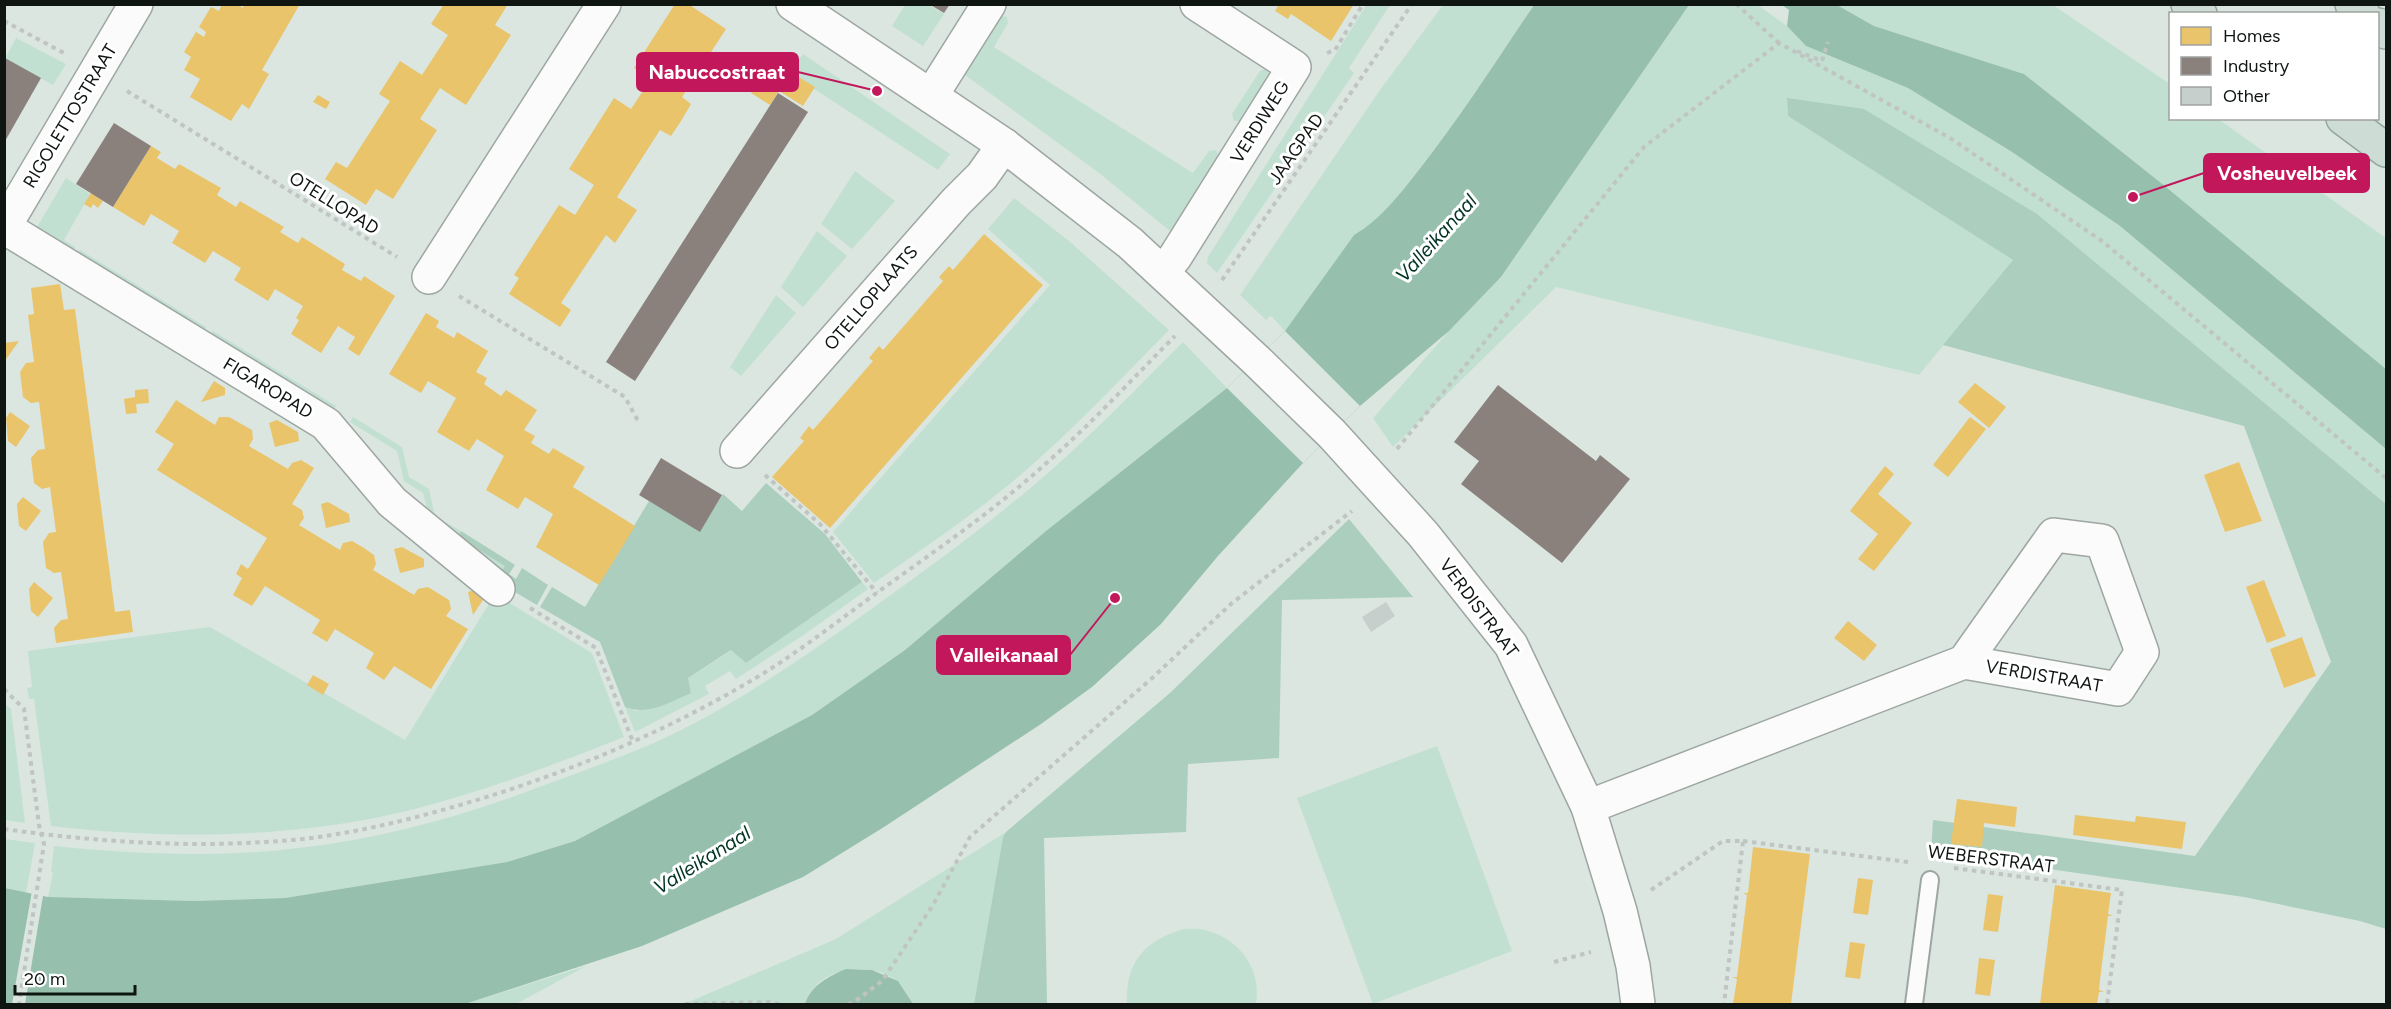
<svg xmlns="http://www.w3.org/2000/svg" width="2391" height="1009" viewBox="0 0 2391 1009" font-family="Figtree,sans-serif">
<rect width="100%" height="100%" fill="#dbe6e1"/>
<g fill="#c2e0d2">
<polygon points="1367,4 1390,5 1349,68 1354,73 1217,273 1207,263 1208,257"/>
<polygon points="905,5 929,5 944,14 923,46 892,26"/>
<path d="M 1443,5 L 1534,5 C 1496,61 1460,118 1418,171 C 1399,195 1381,219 1354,235 L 1285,331 L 1271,316 L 1266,320 L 1240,295 L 1380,90 Z"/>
<polygon points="1689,5 1758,5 1787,26 1806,46 1908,88 2012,152 2120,226 2386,449 2386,504 2075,246 1787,99 1788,116 2013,260 1919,375 1556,287 1393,447 1373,418 1449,331 1501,277"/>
<polygon points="1837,5 2053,5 2170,84 2170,118 2218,119 2386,238 2386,369 2166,187 2024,74 1874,26"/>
<polygon points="1002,16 1007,17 1008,23 994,47 1193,173 1209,151 1216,150 1219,157 1176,226 1170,231 1099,173 965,75"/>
<polygon points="16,38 66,64 53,85 5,59"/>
<polygon points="803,54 950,154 938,170 790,73"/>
<polygon points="1265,69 1271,75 1242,121 1234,121 1232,114 1260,71"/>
<polygon points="855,171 895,201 852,249 821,224"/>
<polygon points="66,178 90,194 64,240 75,247 73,251 36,229"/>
<path d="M 1014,198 L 1069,241 L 1169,330 C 1122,378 1076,427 1025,471 C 978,512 925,547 874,583 L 833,532 L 1050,285 L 988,229 Z"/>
<polygon points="817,231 847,256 803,307 781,287"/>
<polygon points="80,250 206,327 203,332 77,255"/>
<polygon points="776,295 796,313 741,376 730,367"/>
<polygon points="213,331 336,406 332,411 209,335"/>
<path d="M 1183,342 L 1227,388 L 1046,531 L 905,650 L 812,715 L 575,841 L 507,862 L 285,898 L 195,901 L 48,897 L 53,873 L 51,872 L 54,846 C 134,854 218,858 298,848 C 382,839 463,816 542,786 C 580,772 619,758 656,742 C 733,707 801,659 870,610 C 931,566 992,522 1049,472 C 1096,431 1139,386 1183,342 Z"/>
<polygon points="353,417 402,447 409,477 429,489 435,516 461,531 458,537 506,566 496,581 430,520 423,493 404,481 397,451 350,422"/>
<polygon points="862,582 868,589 805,634 736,679 730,671 705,686 709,694 635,732 625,707 636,711 691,693 688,678 732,650 746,663"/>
<path d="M 495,594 L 592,653 L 624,737 C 523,777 418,817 310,828 C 223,838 137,836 51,826 L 34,699 L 29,699 L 27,688 L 32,687 L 28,651 L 210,627 L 405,740 Z"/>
<polygon points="5,704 11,709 25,823 5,820"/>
<polygon points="1437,746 1512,951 1373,1004 1297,798"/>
<path d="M 1006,832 L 1003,837 L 974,1004 L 913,1004 C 908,998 903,986 897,981 C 868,959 816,968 805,1004 L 684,1004 L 836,939 Z"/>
<polygon points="5,839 35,843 26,893 5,888"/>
<path d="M 1184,929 C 1192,929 1201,928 1208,931 C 1241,940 1262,971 1256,1004 L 1127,1004 C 1125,962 1145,940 1184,929 Z"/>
<polygon points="586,966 516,1004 465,1004"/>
</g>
<g fill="#abcebe">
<polygon points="1787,98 1864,109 2037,214 2386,504 2386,929 2360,921 2244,897 1931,852 1933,820 2195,856 2331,662 2244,426 1943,345 2013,260 1788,116"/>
<path d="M 766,483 L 825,534 L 862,582 L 746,663 L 731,650 L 688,678 L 691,693 C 670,702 648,716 625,707 L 600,642 L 540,607 L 552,587 L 585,607 L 649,501 L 700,531 L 723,494 L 742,511 Z"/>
<polygon points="1349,519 1413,597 1282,600 1279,758 1188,764 1186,832 1044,838 1047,1004 974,1004 1003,837 1006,832 1170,693"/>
<polygon points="461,531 515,565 509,574 516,579 522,568 548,585 537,605 496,581 505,566 458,537"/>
</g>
<g fill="#96c0ad">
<path d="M 1534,5 L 1689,5 L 1501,277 L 1449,331 L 1360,406 L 1303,463 L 1218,556 L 1161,624 L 1092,687 L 1041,724 L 884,827 L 803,877 L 642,946 L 465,1004 L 5,1004 L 5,888 L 48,897 L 195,901 L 285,898 L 507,862 L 575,841 L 812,715 L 905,650 L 1046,531 L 1227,388 L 1285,331 L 1354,235 C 1381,219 1399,195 1418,171 C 1460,118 1496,61 1534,5 Z"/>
<polygon points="1782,5 1837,5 1874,26 2024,74 2166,187 2386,369 2386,449 2120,226 2012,152 1908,88 1806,46 1787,26 1789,10"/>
<path d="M 846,969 L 872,970 L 898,981 L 913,1004 L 805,1004 C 810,986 829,976 846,969 Z"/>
</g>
<g fill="#dbe6e1">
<polygon points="1285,331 1360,406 1303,463 1227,388"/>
<polygon points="32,891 44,893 43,896 25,1004 12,1004"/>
</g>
<g fill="#e9c46a">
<polygon points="222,4 237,4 243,8 244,4 300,4 262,70 269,74 249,109 242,104 231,121 190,97 200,79 184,70 191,57 184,52 196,32 204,37 206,32 199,27 211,7 219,11"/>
<polygon points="444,4 508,4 495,25 511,35 466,105 440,88 420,119 437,130 393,199 376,189 366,205 325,179 336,162 347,168 390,101 379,94 400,61 422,75 448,35 431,24"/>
<polygon points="675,4 688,4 726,29 682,97 691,104 681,121 671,136 660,130 617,197 637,210 615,243 606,235 580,274 561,303 571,310 560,327 509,294 519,278 514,275 559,205 575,215 594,185 569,169 614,98 631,109 651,79 634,68"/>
<polygon points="1275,4 1354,4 1331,41 1291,14 1288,19 1275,11 1278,6"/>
<polygon points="772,61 815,87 803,106 779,91 770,105 751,93"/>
<polygon points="318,95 330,102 326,109 313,102"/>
<polygon points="151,146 161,152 157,158 175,169 179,164 221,188 217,195 236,207 240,201 284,227 280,232 298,243 302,237 345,264 342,270 361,281 364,276 395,296 359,356 348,349 355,337 338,326 321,353 291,334 299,320 296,318 303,306 275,289 268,301 234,280 241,268 213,251 205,263 172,243 179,231 151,214 144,226 113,207"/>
<polygon points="91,193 103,201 98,208 93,204 91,208 84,204"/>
<polygon points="984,234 1043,285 830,528 772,477 804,441 800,438 809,426 813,430 873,361 869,358 879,346 883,350 943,281 939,277 949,266 953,270"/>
<polygon points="60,284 64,310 75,309 115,612 130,610 133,632 56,643 54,628 61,620 68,619 61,572 54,573 46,568 43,542 49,533 56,532 50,487 42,489 34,483 31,458 38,450 45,449 39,402 31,403 23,397 20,372 26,363 34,362 28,315 34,314 31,288"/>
<polygon points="426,313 439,321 436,327 454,338 457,332 488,351 476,372 487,378 484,384 501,396 506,390 537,410 524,430 535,436 531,443 549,454 553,448 585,467 573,487 635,526 599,585 536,547 553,514 525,497 518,509 486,490 504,456 477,439 469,451 437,432 456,398 428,381 421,393 389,374"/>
<polygon points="19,341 4,362 4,343"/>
<polygon points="214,381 225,388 225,395 201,402"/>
<polygon points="1975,383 2006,407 1989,428 1958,402"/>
<polygon points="148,389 149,403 136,404 137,413 126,414 124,399 135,397 135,390"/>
<polygon points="176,400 215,425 219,417 229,417 252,430 253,439 249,446 288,469 292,463 301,460 314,468 292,504 302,510 304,518 299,525 340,550 343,543 352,541 364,548 374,555 376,564 373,570 414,595 418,589 428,587 449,600 451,609 446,616 468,629 431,689 394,666 384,680 366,668 374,653 335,629 327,642 312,633 320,620 265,586 252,606 233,595 242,578 236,574 241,564 248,569 267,538 157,470 174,444 155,432"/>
<polygon points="10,412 30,426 16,447 8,441 6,418"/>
<polygon points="1970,417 1986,429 1948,477 1933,465"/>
<polygon points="277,420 298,432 299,441 275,447 269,423"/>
<polygon points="2239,462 2262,521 2225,532 2204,475"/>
<polygon points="1885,466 1894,474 1878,494 1912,523 1874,571 1858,559 1878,534 1850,511"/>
<polygon points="23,497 41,511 26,531 19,526 17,504"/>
<polygon points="328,502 349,514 350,522 326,528 321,504"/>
<polygon points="402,547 424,559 424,567 400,573 394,549"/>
<polygon points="2264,580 2286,636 2267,643 2246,587"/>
<polygon points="34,582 53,598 38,617 31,611 29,589"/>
<polygon points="474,590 485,597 473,615 468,592"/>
<polygon points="1848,621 1877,645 1864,661 1834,638"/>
<polygon points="2302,637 2316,676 2284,688 2270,649"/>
<polygon points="313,675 329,684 323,695 307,685"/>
<polygon points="1957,799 2017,807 2015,827 1984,823 1982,847 1951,844"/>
<polygon points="2075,815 2135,822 2136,816 2186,822 2182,849 2073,835"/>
<polygon points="1753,847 1810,854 1791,1004 1733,1004 1737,979 1732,977 1737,977 1747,895 1743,893 1748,893"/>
<polygon points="1858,878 1873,880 1868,915 1853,913"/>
<polygon points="2055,885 2111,893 2108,914 2113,916 2108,916 2100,980 2099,990 2104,992 2099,992 2097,1004 2040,1004"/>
<polygon points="1988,894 2003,896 1998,932 1983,930"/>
<polygon points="1850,942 1865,944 1860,979 1845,977"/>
<polygon points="1979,958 1995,960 1990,996 1975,994"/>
</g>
<g fill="#8a817c">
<polygon points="929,4 950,4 944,13"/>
<polygon points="5,58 41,78 4,143 4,60"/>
<polygon points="778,93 808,112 635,381 606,362"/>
<polygon points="114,123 151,146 113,207 76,184"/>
<polygon points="1498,385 1596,461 1600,455 1630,479 1562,563 1461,484 1479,461 1454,442"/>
<polygon points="661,458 722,495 700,532 639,495"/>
</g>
<polygon fill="#c7cfcc" points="1386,602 1395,616 1371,632 1362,617"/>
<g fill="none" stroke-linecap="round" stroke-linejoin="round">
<defs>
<polyline id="service" points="1914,1004 1930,880"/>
<g id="minor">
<polyline points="793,4 1004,145 1130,243 1256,360 1332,434 1423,534 1511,645 1588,807 1620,911 1633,966 1638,1004"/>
<polyline points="931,96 989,4"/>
<polyline points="4,227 326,424 392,502 498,589"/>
<polyline points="4,227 136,4"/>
<polyline points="1162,272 1175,257 1294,67 1197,4"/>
<polyline points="429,277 604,4"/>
<polyline points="737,451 956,202 982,176 1004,145"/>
<polyline points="1588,807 1964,662 2118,689 2142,652 2102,541 2054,535 1964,662"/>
</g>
<g id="motorway">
<polyline points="2188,4 2200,14"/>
<polyline points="2352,4 2363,14"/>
<polyline points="2378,25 2386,32"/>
<polyline points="2343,118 2386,150"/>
</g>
</defs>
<use href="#service" stroke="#9ea6a2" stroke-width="20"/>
<use href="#minor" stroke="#9ea6a2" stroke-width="36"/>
<use href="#motorway" stroke="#92a69e" stroke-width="36"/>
<g stroke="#c0c4c2" stroke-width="4" stroke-dasharray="4.5 4.5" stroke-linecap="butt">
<polyline points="1736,4 1779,43"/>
<polyline points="4,21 64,53"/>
<polyline points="1797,51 1822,61 1828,42"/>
<polyline points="1327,53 1335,50 1363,4"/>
<polyline points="127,91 397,257"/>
<polyline points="1222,280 1412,4"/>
<polyline points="459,296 625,397 638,421"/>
<polyline points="1397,449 1644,147 1779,43 1950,138 2102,241 2386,478"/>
<polyline points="765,475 820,524 877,593"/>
<polyline points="530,608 596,648 633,742"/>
<polyline points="4,689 24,709 39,825 44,844 19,1004"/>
<path d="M 4,829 C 104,843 203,849 303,839 C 354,833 404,821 453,807 C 562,776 667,732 764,673 C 807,646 847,614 889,584 C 945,544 1001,505 1052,458 C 1095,420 1134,377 1175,336"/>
<polyline points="1743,841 1908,862"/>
<polyline points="1954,868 2122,890 2107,1004"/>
<polyline points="1651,890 1723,841 1743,841 1724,1004"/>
<polyline points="1554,962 1591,952"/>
<polyline points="685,1004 769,1002 779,1004"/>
<polyline points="848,1004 853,1003 882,981 933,905 970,837 1150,680 1232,603 1352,511"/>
</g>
<use href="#service" stroke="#fafbfa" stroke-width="16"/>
<use href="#minor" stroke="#fafbfa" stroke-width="33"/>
<use href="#motorway" stroke="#cdddd6" stroke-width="33"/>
</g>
<g text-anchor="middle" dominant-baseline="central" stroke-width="6" stroke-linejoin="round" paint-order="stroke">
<g font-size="18" fill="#0f1612" stroke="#fff">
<text transform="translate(70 116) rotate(-59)">RIGOLETTOSTRAAT</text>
<text transform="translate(1260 122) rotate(-58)">VERDIWEG</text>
<text transform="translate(1296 149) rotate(-55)">JAAGPAD</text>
<text transform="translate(334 203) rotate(32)">OTELLOPAD</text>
<text transform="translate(871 298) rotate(-49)">OTELLOPLAATS</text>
<text transform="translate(268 388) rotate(31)">FIGAROPAD</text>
<text transform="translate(1479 608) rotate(53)">VERDISTRAAT</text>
<text transform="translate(2044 676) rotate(10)">VERDISTRAAT</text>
<text transform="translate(1991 859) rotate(7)">WEBERSTRAAT</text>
</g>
<g font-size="20" font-style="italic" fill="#023424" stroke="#fff">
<text transform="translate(1436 238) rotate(-48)">Valleikanaal</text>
<text transform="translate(702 860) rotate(-32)">Valleikanaal</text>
</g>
</g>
<path fill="none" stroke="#c2185b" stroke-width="2" d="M877 91L798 72M2133 197L2204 173M1115 598L1070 655"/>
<g fill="#c2185b" stroke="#fff" stroke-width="2">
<circle cx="877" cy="91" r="6"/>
<circle cx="2133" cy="197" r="6"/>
<circle cx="1115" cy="598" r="6"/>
</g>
<g fill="#c2185b" stroke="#c2185b" stroke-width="2">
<rect x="637" y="53" width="161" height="38" rx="6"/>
<rect x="2204" y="154" width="165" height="38" rx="6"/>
<rect x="937" y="636" width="133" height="38" rx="6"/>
</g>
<g font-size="20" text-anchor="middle" font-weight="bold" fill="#fff">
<text x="717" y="79">Nabuccostraat</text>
<text x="2287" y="180">Vosheuvelbeek</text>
<text x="1004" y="662">Valleikanaal</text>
</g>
<rect width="2391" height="1009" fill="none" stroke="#0f1612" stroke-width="12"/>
<rect x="2169" y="12" width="210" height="108" fill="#ffffff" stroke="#9fa2a0" stroke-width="1.5"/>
<rect x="2181" y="27" width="30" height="18" fill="#e9c46a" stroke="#9fa2a0" stroke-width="1.5"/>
<text x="2223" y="42" font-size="18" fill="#0f1612">Homes</text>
<rect x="2181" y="57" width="30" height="18" fill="#8a817c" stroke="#9fa2a0" stroke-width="1.5"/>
<text x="2223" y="72" font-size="18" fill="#0f1612">Industry</text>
<rect x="2181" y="87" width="30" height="18" fill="#c7cfcc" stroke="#9fa2a0" stroke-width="1.5"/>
<text x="2223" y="102" font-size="18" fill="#0f1612">Other</text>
<path d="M15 985v9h120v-9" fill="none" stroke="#0f1612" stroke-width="3"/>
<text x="24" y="985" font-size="18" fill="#0f1612" stroke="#ffffff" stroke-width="4.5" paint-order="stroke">20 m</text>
</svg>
